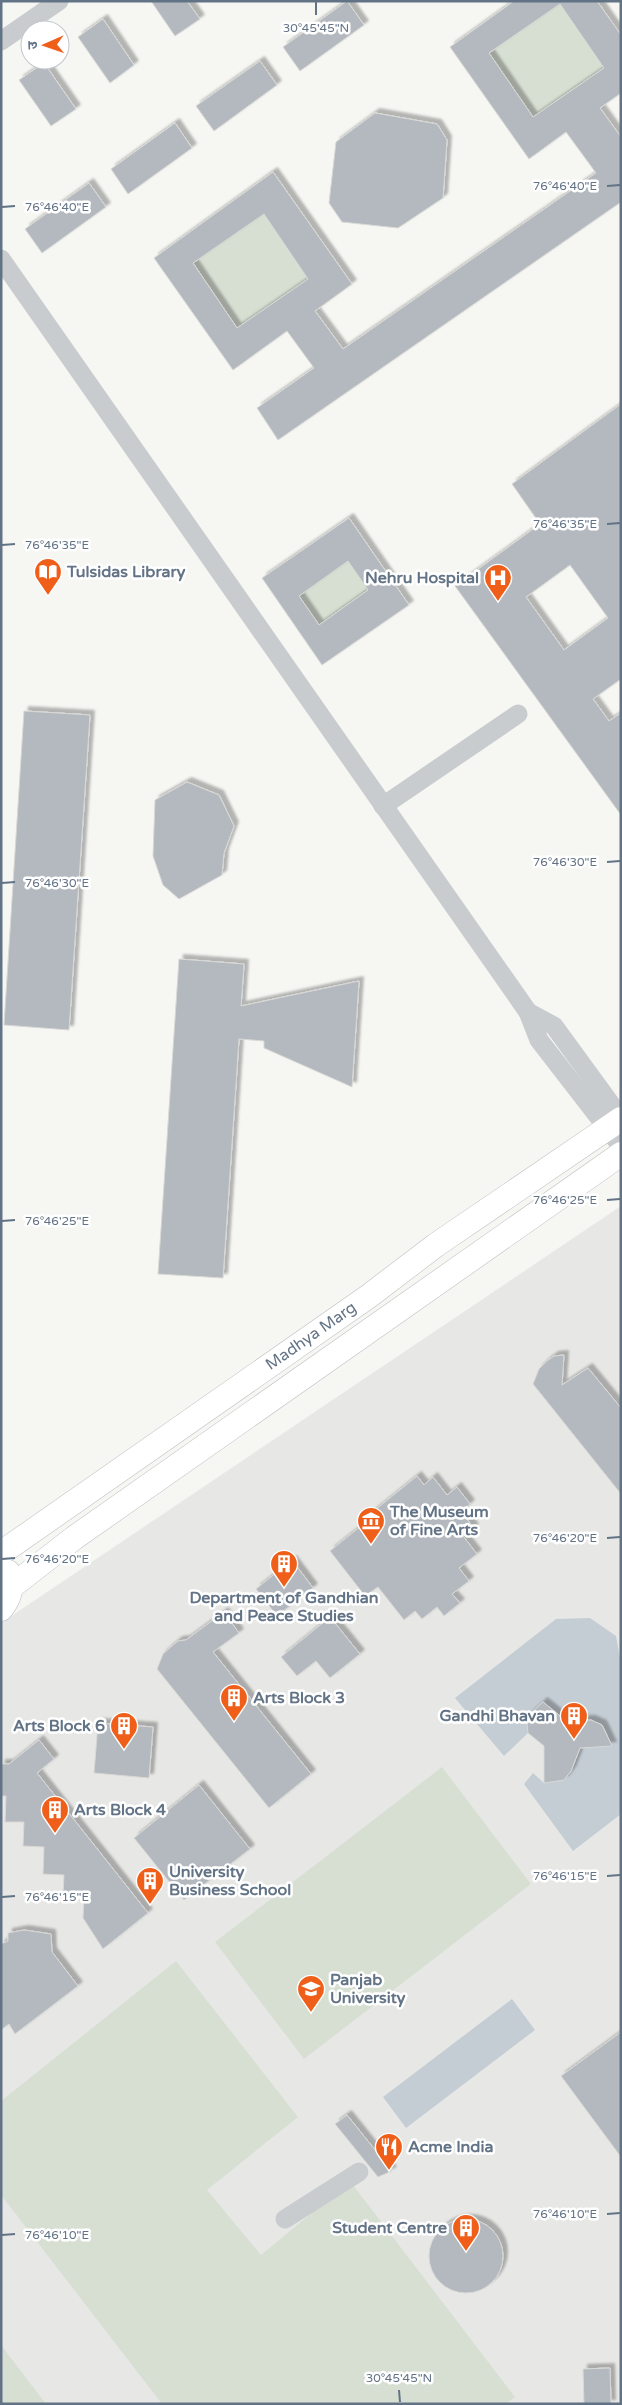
<svg xmlns="http://www.w3.org/2000/svg" width="622" height="2405" viewBox="0 0 622 2405" font-family="'Varela Round','Noto Sans Devanagari',sans-serif">
<defs>
<filter id="shadow"><feDropShadow dx="4.5" dy="-4.5" stdDeviation="1" flood-color="#0004"/></filter>
</defs>
<rect width="100%" height="100%" fill="#f6f7f3"/>
<polygon fill="#e7e8e6" points="621,1206 621,2404 1,2404 1,1623"/>
<g fill="#d7dfd3">
<polygon points="560,4 604,68 533,117 489,53"/>
<polygon points="264,214 308,279 237,328 193,263"/>
<polygon points="348,561 368,590 319,625 299,596"/>
<polygon points="442,1767 531,1884 304,2059 215,1942"/>
<polygon points="176,1961 298,2117 207,2190 261,2255 350,2181 515,2397 506,2404 162,2404 1,2195 1,2101"/>
<polygon points="1,2345 46,2404 1,2404"/>
</g>
<g fill="#c4cdd3">
<path d="M 590,1618 L 616,1636 L 620,1658 L 621,1814 L 573,1851 L 524,1784 L 533,1773 L 544,1783 C 573,1778 570,1775 580,1748 L 611,1745 C 604,1717 590,1720 565,1720 L 543,1702 C 532,1712 526,1717 528,1733 L 504,1756 L 455,1698 L 556,1619 Z"/>
<polygon points="512,1999 535,2030 406,2128 383,2097"/>
</g>
<g fill="#b3b9bf" stroke="#d8d8d5" fill-rule="evenodd" filter="url(#shadow)">
<polygon points="151,1 187,1 200,19 175,36"/>
<polygon points="347,1 364,25 300,71 283,47"/>
<path d="M 514,1 L 597,1 L 621,35 L 621,93 L 600,108 L 621,137 L 621,202 L 278,440 L 257,408 L 314,368 L 287,331 L 233,370 L 154,258 L 273,172 L 352,284 L 315,311 L 343,349 L 596,173 L 566,132 L 529,159 L 450,47 ZM 560,4 L 604,68 L 533,117 L 489,53 ZM 264,214 L 308,279 L 237,328 L 193,263 Z"/>
<polygon points="103,19 134,65 110,83 78,37"/>
<polygon points="260,61 277,85 214,131 196,106"/>
<polygon points="44,63 76,109 51,126 19,80"/>
<polygon points="375,113 437,124 447,140 443,198 398,228 342,222 329,203 336,142"/>
<polygon points="175,123 192,148 128,194 111,169"/>
<polygon points="89,183 106,207 42,253 25,229"/>
<path d="M 621,404 L 621,679 L 593,699 L 609,721 L 621,713 L 621,815 L 455,586 L 540,524 L 512,484 ZM 570,565 L 608,618 L 564,650 L 526,597 Z"/>
<path d="M 349,518 L 409,605 L 322,665 L 262,578 ZM 348,561 L 368,590 L 319,625 L 299,596 Z"/>
<polygon points="24,711 90,715 69,1030 4,1025"/>
<polygon points="187,782 219,795 234,826 224,853 222,875 179,899 163,885 153,856 155,800"/>
<polygon points="179,959 244,964 241,1006 359,981 352,1087 264,1048 264,1041 239,1039 223,1278 158,1274"/>
<polygon points="564,1355 562,1385 588,1368 621,1408 621,1494 533,1384 539,1369 547,1361 554,1356"/>
<polygon points="417,1476 424,1485 433,1477 447,1495 457,1487 470,1504 461,1512 474,1528 463,1536 477,1554 459,1568 469,1581 452,1594 460,1603 444,1616 437,1607 422,1619 415,1611 404,1620 378,1587 365,1596 330,1551 371,1518 369,1515"/>
<polygon points="292,1560 313,1588 277,1616 256,1589"/>
<polygon points="224,1612 239,1633 213,1652 311,1774 269,1808 157,1669 163,1654 172,1646 178,1641 186,1640"/>
<polygon points="330,1617 360,1654 330,1678 316,1661 297,1676 281,1657"/>
<polygon points="543,1702 565,1720 591,1720 602,1725 612,1746 580,1748 571,1771 564,1780 544,1783 544,1746 528,1733 527,1723 529,1715"/>
<polygon points="98,1723 153,1727 149,1778 94,1773"/>
<polygon points="39,1740 54,1759 37,1773 148,1913 103,1949 83,1918 84,1896 63,1895 64,1875 43,1874 44,1847 23,1846 24,1822 5,1822 6,1796 1,1796 1,1764 9,1764"/>
<polygon points="199,1785 250,1849 184,1900 134,1838"/>
<polygon points="24,1930 51,1934 52,1952 78,1986 15,2034 9,2024 1,2030 1,1944 8,1941 8,1933"/>
<polygon points="621,2032 621,2157 561,2076"/>
<polygon points="347,2115 392,2171 378,2177 335,2124"/>
<circle cx="466" cy="2256" r="37"/>
<polygon points="610,2368 611,2404 584,2404 583,2369"/>
</g>
<g fill="none" stroke-linecap="round" stroke-linejoin="round">
<defs>
<g id="major">
<polyline points="1,1553 369,1296 436,1245 621,1119"/>
<polyline points="11,1587 74,1538 621,1154"/>
<path d="M 1,1609 C 10,1598 14,1585 8,1572"/>
</g>
</defs>
<use href="#major" stroke="#bbbec2" stroke-width="25"/>
<g stroke="#c9cccf" stroke-width="19">
<polyline points="1,41 59,1"/>
<polyline points="1,259 528,1012 539,1040 621,1146"/>
<polyline points="383,806 518,714"/>
<polyline points="528,1012 554,1026 621,1118"/>
<polyline points="285,2219 359,2172"/>
</g>
<use href="#major" stroke="#fff" stroke-width="24"/>
</g>
<path fill="none" stroke="#637386" stroke-width="2" d="M 316,2 L 316,15M 607,186 L 620,185M 2,207 L 15,206M 607,524 L 620,523M 2,545 L 15,544M 607,862 L 620,861M 2,883 L 15,882M 607,1200 L 620,1199M 2,1221 L 15,1220M 607,1538 L 620,1537M 2,1559 L 15,1558M 607,1876 L 620,1875M 2,1897 L 15,1896M 607,2214 L 620,2213M 2,2235 L 15,2234M 399,2390 L 400,2402"/>
<defs>
<symbol id="library-pin" viewBox="-11 -11 22 30"><path d="M0 17L-7.5 6A9.5 9.5 0 1 1 7.5 6Z" fill="#ef5f1a" stroke="#fff"/><path d="M-6-4Q-3-5.5-.7-3.5V5Q-3 3-6 4ZM6-4Q3-5.5 .7-3.5V5Q3 3 6 4Z" fill="#fff"/></symbol>
<symbol id="hospital-pin" viewBox="-11 -11 22 30"><path d="M0 17L-7.5 6A9.5 9.5 0 1 1 7.5 6Z" fill="#ef5f1a" stroke="#fff"/><path d="M-5-5h3v3.5h4V-5h3V5h-3V1.5h-4V5h-3Z" fill="#fff"/></symbol>
<symbol id="museum-pin" viewBox="-11 -11 22 30"><path d="M0 17L-7.5 6A9.5 9.5 0 1 1 7.5 6Z" fill="#ef5f1a" stroke="#fff"/><path d="M0-6L6-3V-2H-6V-3ZM-5-1h2V3h-2ZM-1-1h2V3h-2ZM3-1h2V3H3ZM-6 4H6V6H-6Z" fill="#fff"/></symbol>
<symbol id="building-pin" viewBox="-11 -11 22 30"><path d="M0 17L-7.5 6A9.5 9.5 0 1 1 7.5 6Z" fill="#ef5f1a" stroke="#fff"/><path d="M-4-6H4V6H1V3H-1V6H-4ZM-2.5-4.3h1.7v1.8h-1.7ZM.8-4.3h1.7v1.8H.8ZM-2.5-1h1.7V.8h-1.7ZM.8-1h1.7V.8H.8Z" fill="#fff"/></symbol>
<symbol id="university-pin" viewBox="-11 -11 22 30"><path d="M0 17L-7.5 6A9.5 9.5 0 1 1 7.5 6Z" fill="#ef5f1a" stroke="#fff"/><path d="M0-5L7-2L0 1L-7-2ZM-4 1L0 2.5L4 1V4Q0 6-4 4Z" fill="#fff"/></symbol>
<symbol id="restaurant-pin" viewBox="-11 -11 22 30"><path d="M0 17L-7.5 6A9.5 9.5 0 1 1 7.5 6Z" fill="#ef5f1a" stroke="#fff"/><path d="M-5-6h1v4h1v-4h1v4h1v-4h1v5L-1.5 .5V6h-2V.5L-5-1ZM5-6V6H3V1.5H1.5Q1.5-4 5-6Z" fill="#fff"/></symbol>
</defs>
<g fill-rule="evenodd">
<use href="#library-pin" x="32" y="556" width="32" height="43"/>
<use href="#hospital-pin" x="482" y="562" width="32" height="43"/>
<use href="#museum-pin" x="355" y="1505" width="32" height="43"/>
<use href="#building-pin" x="268" y="1548" width="32" height="43"/>
<use href="#building-pin" x="218" y="1682" width="32" height="43"/>
<use href="#building-pin" x="558" y="1700" width="32" height="43"/>
<use href="#building-pin" x="108" y="1710" width="32" height="43"/>
<use href="#building-pin" x="39" y="1794" width="32" height="43"/>
<use href="#building-pin" x="134" y="1865" width="32" height="43"/>
<use href="#university-pin" x="295" y="1973" width="32" height="43"/>
<use href="#restaurant-pin" x="373" y="2131" width="32" height="43"/>
<use href="#building-pin" x="450" y="2212" width="32" height="43"/>
</g>
<g text-anchor="middle" dominant-baseline="central" stroke-width="5" stroke-linejoin="round" paint-order="stroke">
<g font-size="16" font-weight="bold" fill="#637386" stroke="#fff" text-anchor="start">
<text x="67" y="572">Tulsidas Library</text>
<text x="479" y="578" text-anchor="end">Nehru Hospital</text>
<text x="390" y="1512">The Museum<tspan x="390" dy="18">of Fine Arts</tspan></text>
<text x="284" y="1598" text-anchor="middle">Department of Gandhian<tspan x="284" dy="18">and Peace Studies</tspan></text>
<text x="253" y="1698">Arts Block 3</text>
<text x="555" y="1716" text-anchor="end">Gandhi Bhavan</text>
<text x="105" y="1726" text-anchor="end">Arts Block 6</text>
<text x="74" y="1810">Arts Block 4</text>
<text x="169" y="1872">University<tspan x="169" dy="18">Business School</tspan></text>
<text x="330" y="1980">Panjab<tspan x="330" dy="18">University</tspan></text>
<text x="408" y="2147">Acme India</text>
<text x="447" y="2228" text-anchor="end">Student Centre</text>
</g>
<g font-size="16" fill="#637386" stroke="#fff">
<text transform="translate(311 1336) rotate(-35)">Madhya Marg</text>
</g>
</g>
<g font-size="12" text-anchor="middle" fill="#637386" stroke="#fff" stroke-width="5" stroke-linejoin="round" paint-order="stroke">
<text x="316" y="32">30°45'45"N</text>
<text x="565" y="190">76°46'40"E</text>
<text x="57" y="211">76°46'40"E</text>
<text x="565" y="528">76°46'35"E</text>
<text x="57" y="549">76°46'35"E</text>
<text x="565" y="866">76°46'30"E</text>
<text x="57" y="887">76°46'30"E</text>
<text x="565" y="1204">76°46'25"E</text>
<text x="57" y="1225">76°46'25"E</text>
<text x="565" y="1542">76°46'20"E</text>
<text x="57" y="1563">76°46'20"E</text>
<text x="565" y="1880">76°46'15"E</text>
<text x="57" y="1901">76°46'15"E</text>
<text x="565" y="2218">76°46'10"E</text>
<text x="57" y="2239">76°46'10"E</text>
<text x="399" y="2382">30°45'45"N</text>
</g>
<rect width="622" height="2405" fill="none" stroke="#637386" stroke-width="5"/>
<g transform="translate(45 45) rotate(268)"><circle r="24" fill="#ffffff" stroke="#c1c7cf"/>
<path d="M0-4L9 19L0 12L-9 19Z" fill="#ef5f1a"/>
<text y="-8" font-size="14" font-weight="bold" text-anchor="middle" fill="#637386">उ</text>
</g>
</svg>
